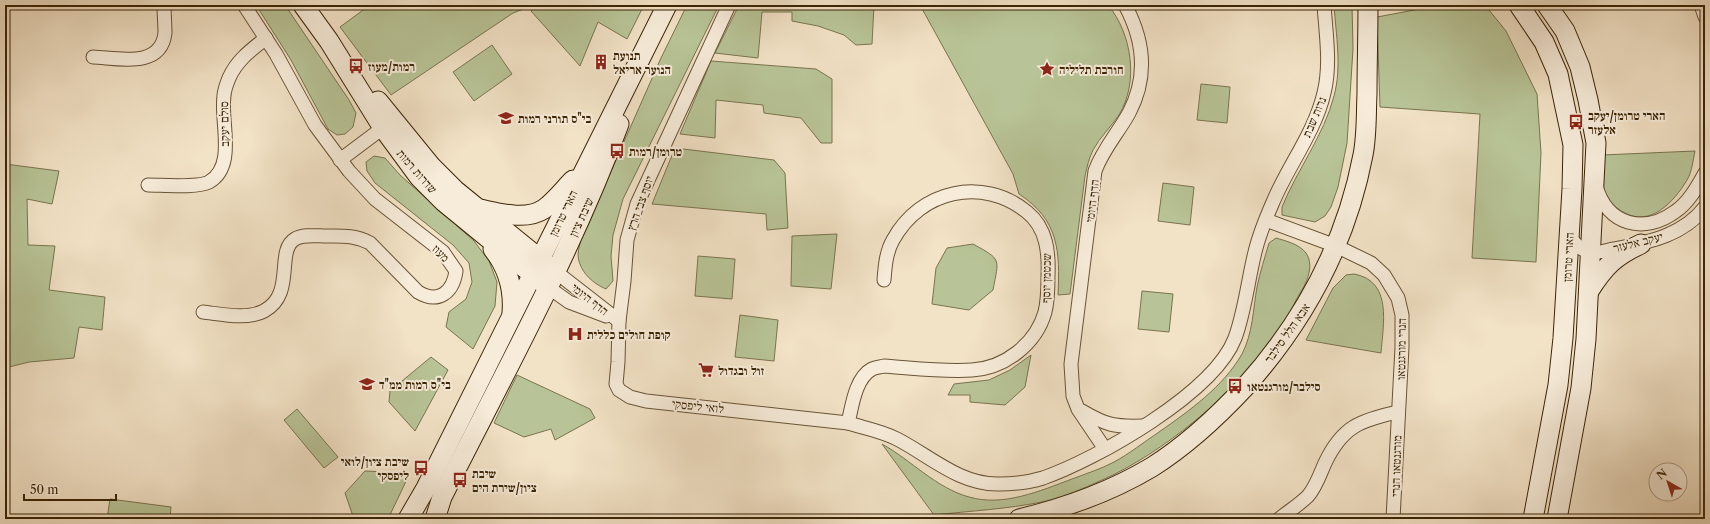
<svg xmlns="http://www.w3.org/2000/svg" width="1710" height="524" viewBox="0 0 1710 524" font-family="'Libre Caslon Text','Frank Ruhl Libre',serif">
<rect width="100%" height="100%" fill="#f2e2c6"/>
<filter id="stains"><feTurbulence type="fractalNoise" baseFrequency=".005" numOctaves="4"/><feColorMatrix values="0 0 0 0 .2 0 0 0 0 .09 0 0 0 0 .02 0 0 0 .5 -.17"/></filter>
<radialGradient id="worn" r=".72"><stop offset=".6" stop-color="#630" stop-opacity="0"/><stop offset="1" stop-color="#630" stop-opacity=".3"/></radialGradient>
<g fill="#b8c497" stroke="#7a744e">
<polygon points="256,5 285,5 349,100 356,113 353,127 345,134 337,135 328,129 291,60"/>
<polygon points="370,5 528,5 526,8 513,13 391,95 340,27"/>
<polygon points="534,5 644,5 627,39 598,22 580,66 531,11"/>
<path d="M 687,5 L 719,5 L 623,199 L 613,235 L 611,256 L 613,281 L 606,289 C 592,283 579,271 578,255 C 578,250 580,244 581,239 L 661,58 Z"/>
<polygon points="739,5 874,5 872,44 856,45 844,35 818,26 792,21 792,12 762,12 758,58 715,53"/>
<path d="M 920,5 L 1108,5 C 1132,34 1139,82 1119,115 C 1111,127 1100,137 1093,150 C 1089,158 1087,167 1085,176 L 1070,294 L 1058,295 C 1060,251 1059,220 1019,194 L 1013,174 Z"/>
<path d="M 1334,5 L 1352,5 L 1353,49 L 1347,143 L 1338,187 L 1331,207 L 1325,216 L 1315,222 L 1282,215 L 1282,207 C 1297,170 1324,135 1334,96 C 1342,67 1336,35 1334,5 Z"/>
<polygon points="1441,5 1485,5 1506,31 1537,94 1541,153 1536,262 1472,258 1480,114 1380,107 1377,17"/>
<polygon points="492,45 512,74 474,101 453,72"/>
<polygon points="711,61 816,69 832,79 832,143 821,143 801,118 764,113 763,105 716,100 715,138 680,134"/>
<polygon points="1201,84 1230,87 1227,123 1197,120"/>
<polygon points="675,148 774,160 785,173 788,228 767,230 766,214 652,204"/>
<path d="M 1695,151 C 1693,160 1692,172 1687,180 C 1674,202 1650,228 1623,212 C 1616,208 1610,203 1606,195 C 1600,184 1602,168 1602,155 Z"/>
<polygon points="374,156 385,158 400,175 474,241 489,261 497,282 495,306 473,349 446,327 449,312 466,299 472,282 469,263 453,245 375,183 367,171 366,162"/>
<polygon points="5,164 59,171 52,204 27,199 28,245 55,246 49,290 105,297 102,330 79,327 74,358 29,362 5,368"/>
<polygon points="1163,183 1194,187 1190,225 1158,221"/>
<polygon points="837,234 831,289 791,286 792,236"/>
<path d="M 1276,238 C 1286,241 1299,244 1306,253 C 1316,268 1304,287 1296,300 C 1292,309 1287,319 1282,327 C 1244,385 1175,444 1113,475 C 1091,485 1066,497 1042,502 C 1007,509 970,511 934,515 L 882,444 C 911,460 936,488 969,497 C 1003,507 1040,491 1072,479 C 1085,474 1101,469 1114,462 C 1129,454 1144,442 1159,432 C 1189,411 1223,387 1242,354 C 1253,333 1253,309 1257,287 C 1260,272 1265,257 1269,243 Z"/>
<path d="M 973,244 C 1002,260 999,258 993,290 L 969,310 L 932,304 L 936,268 L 947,248 Z"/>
<polygon points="698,256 735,259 732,299 695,296"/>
<path d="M 1354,274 C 1393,281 1383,325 1381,353 L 1306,340 L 1333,288 L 1346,275 Z"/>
<polygon points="1142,291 1173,294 1169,332 1138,329"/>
<polygon points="740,315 778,320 774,361 735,357"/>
<polygon points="1031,355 1025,387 1005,405 970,402 970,395 948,395 954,384 989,380 1010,370"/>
<polygon points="431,357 448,370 415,431 389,402 390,391"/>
<polygon points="517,375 590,409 595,418 555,440 551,429 524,437 494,423"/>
<polygon points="297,409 338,457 324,468 284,420"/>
<polygon points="365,471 410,473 388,519 354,519 345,493"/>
<polygon points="110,499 171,507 170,519 107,519"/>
</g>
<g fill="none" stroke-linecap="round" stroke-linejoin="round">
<defs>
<g id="street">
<path d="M 729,5 L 637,204 L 627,240 L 624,281 L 619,321 L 618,362 L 616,384 L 619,390 L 630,397 L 646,401 L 848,423 C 864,428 882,431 897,439 C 930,456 960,485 999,484 C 1013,484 1030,482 1043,478 C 1097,459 1214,393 1235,338 C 1245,311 1248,280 1255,252 C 1259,235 1266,218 1273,202 C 1288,166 1315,132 1324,93 C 1331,65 1326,34 1324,5"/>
<polyline points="1701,5 1705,17"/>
<path d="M 93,57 C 118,58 161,69 165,33 C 165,24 164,14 164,5"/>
<polyline points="340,160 388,124"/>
<path d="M 148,185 C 162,185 198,188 209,182 C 237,166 220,121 224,96 C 224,91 227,83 229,78 C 237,60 251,50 266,38"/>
<path d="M 1596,186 C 1607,225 1644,235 1676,211 C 1689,202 1697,187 1705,173"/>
<polyline points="1266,220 1336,246 1371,263 1384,275 1398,298 1402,315 1402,347 1393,519"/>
<path d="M 1569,235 C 1574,244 1580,250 1590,252 C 1597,254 1607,250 1614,249 C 1648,242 1683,236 1705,207"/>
<polyline points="556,272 619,321"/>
<polyline points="548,287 569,302 606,316"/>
<path d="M 203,312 C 221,314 247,320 264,311 C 296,294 275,251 295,239 C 303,234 317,236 326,236 C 342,236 355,235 370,243 L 418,292 C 438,304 453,293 456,271 L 443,252 L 375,199 L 349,171 L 315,125 L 276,54 L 244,5"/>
<path d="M 1082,411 C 1106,425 1114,427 1142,426"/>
<path d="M 848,423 C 852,407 855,378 872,369 C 876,367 881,367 884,366 C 913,368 943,372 972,370 C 1005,368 1036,344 1045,312 C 1048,300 1048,288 1048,276 C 1049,253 1047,228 1027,212 C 983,176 920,190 893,240 C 886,252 885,267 884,280"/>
<path d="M 1105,449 L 1078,409 L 1073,396 L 1071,364 L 1095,171 C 1103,149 1118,133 1129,113 C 1148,77 1144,40 1125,5"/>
<path d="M 1279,519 C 1289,511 1300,504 1308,496 C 1316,487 1320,474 1325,463 C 1342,427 1360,420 1398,412"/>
</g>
<g id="secondary">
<polyline points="303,5 329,41 383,128 419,177 444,202 543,283"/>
<polyline points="1519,5 1544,42 1558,74 1573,145 1572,189 1563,338 1558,385 1533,519"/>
<polyline points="1547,5 1565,31 1580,67 1588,100 1596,143 1586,339 1581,388 1557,519"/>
<polyline points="378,101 431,166 455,190 551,268"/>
<path d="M 480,209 C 499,213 526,221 544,209 C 555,201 564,189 573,180"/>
<path d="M 493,249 C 508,268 514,288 512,313"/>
<path d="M 1589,291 C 1605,266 1615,256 1641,244"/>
<polyline points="408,519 426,488 667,5"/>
<path d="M 435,519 L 442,497 C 504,374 571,253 619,124"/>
<path d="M 1019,519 C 1065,508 1112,491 1152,467 C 1187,445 1217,417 1245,387 C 1305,320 1346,244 1363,155 C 1367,135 1366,114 1367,94 C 1367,64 1368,35 1368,5"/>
</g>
</defs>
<use href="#street" stroke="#695436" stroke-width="15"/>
<use href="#secondary" stroke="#3b2506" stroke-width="21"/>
<use href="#street" stroke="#f7ecda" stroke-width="13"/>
<use href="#secondary" stroke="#f7ecda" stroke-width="19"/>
</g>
<defs>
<symbol id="building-bare" viewBox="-9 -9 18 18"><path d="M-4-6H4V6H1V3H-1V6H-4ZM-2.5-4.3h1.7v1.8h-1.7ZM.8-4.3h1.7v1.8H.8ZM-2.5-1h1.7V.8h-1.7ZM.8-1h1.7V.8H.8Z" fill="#8f2418" stroke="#f7ecda" stroke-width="2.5" paint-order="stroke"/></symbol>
<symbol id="bus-bare" viewBox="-9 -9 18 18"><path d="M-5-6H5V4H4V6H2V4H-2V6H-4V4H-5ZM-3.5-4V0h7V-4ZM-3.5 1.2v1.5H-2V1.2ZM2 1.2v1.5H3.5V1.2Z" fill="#8f2418" stroke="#f7ecda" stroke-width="2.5" paint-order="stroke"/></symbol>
<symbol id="sight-bare" viewBox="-9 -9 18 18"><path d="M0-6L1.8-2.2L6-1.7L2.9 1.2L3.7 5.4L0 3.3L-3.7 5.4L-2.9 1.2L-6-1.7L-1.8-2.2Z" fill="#8f2418" stroke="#f7ecda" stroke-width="2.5" paint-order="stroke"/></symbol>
<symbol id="school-bare" viewBox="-9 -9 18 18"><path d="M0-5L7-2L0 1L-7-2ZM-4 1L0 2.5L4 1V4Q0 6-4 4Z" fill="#8f2418" stroke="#f7ecda" stroke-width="2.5" paint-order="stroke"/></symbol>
<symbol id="hospital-bare" viewBox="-9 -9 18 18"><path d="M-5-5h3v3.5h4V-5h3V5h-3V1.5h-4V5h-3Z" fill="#8f2418" stroke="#f7ecda" stroke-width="2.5" paint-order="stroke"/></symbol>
<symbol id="supermarket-bare" viewBox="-9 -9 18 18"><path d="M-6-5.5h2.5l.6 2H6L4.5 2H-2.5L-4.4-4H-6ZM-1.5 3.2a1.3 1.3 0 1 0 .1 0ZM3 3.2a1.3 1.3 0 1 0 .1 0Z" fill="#8f2418" stroke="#f7ecda" stroke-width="2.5" paint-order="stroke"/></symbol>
</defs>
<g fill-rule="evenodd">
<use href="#building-bare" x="590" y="51" width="22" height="22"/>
<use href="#bus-bare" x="345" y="55" width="22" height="22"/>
<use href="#sight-bare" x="1036" y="58" width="22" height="22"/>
<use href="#school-bare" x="495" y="107" width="22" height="22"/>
<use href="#bus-bare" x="1565" y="111" width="22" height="22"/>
<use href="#bus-bare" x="606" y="140" width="22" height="22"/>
<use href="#hospital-bare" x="564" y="323" width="22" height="22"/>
<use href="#supermarket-bare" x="695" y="359" width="22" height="22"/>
<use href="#school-bare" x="356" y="373" width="22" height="22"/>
<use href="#bus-bare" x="1224" y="375" width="22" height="22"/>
<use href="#bus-bare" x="410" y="457" width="22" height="22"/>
<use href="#bus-bare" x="449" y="469" width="22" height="22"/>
</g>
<g text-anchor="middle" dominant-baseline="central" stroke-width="4" stroke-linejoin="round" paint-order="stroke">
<g font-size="12" font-weight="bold" fill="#3b2506" stroke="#f7ecda" text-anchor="start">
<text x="613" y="55">תנועת<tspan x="613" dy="14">הנוער אריאל</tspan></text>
<text x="368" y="66">רמות/מעוז</text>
<text x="1059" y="69">חורבת תליליה</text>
<text x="1588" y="115">הארי טרומן/יעקב<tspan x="1588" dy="14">אלעזר</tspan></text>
<text x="518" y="118">בי"ס תורני רמות</text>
<text x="629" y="151">טרומן/רמות</text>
<text x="587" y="334">קופת חולים כללית</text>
<text x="718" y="370">זול ובגדול</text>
<text x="379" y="384">בי"ס רמות ממ"ד</text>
<text x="1247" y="386">סילבר/מורגנטאו</text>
<text x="409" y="461" text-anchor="end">שיבת ציון/לואי<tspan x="409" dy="14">ליפסקי</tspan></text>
<text x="472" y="473">שיבת<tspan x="472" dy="14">ציון/שירת הים</tspan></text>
</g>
<g font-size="12" fill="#3b2506" stroke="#f7ecda">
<text transform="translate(1314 117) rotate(-67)">נרות שבת</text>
<text transform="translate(224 124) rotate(-91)">סולם יעקב</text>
<text transform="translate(417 171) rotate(49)">שדרות רמות</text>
<text transform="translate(1092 201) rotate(-83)">הדף היומי</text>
<text transform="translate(640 203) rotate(-70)">יוסף צבי הרץ</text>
<text transform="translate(563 213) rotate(-64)">הארי טרומן</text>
<text transform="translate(581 217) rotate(-65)">שיבת ציון</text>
<text transform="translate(1638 242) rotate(-14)">יעקב אלעזר</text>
<text transform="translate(441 253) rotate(45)">מעוז</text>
<text transform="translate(1568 257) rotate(-87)">הארי טרומן</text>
<text transform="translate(1046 278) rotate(-89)">שכטמן יוסף</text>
<text transform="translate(590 299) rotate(38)">הדף היומי</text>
<text transform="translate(1287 333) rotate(-55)">אבא הלל סילבר</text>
<text transform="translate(1401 349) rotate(-89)">הנרי מורגנטאו</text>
<text transform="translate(698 406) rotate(6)">לואי ליפסקי</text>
<text transform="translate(1396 466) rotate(-88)">מורגנטאו הנרי</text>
</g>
</g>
<rect width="1710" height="524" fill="none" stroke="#f2e2c6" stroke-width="20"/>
<rect x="6" y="6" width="1698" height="512" fill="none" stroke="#3b2506" stroke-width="2"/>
<rect x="10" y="10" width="1690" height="504" fill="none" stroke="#3b2506"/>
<g transform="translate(1668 482) rotate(321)"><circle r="19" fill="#f7ecda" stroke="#ac9c85"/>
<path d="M0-3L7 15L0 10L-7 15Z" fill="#8f2418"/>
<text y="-6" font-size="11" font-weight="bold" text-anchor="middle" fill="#3b2506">N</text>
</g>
<path d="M24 494v6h92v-6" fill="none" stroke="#3b2506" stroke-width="2"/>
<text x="30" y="494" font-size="12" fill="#3b2506" stroke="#f7ecda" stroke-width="3" paint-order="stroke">50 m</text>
<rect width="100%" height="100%" filter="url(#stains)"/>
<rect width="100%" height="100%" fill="url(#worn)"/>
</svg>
